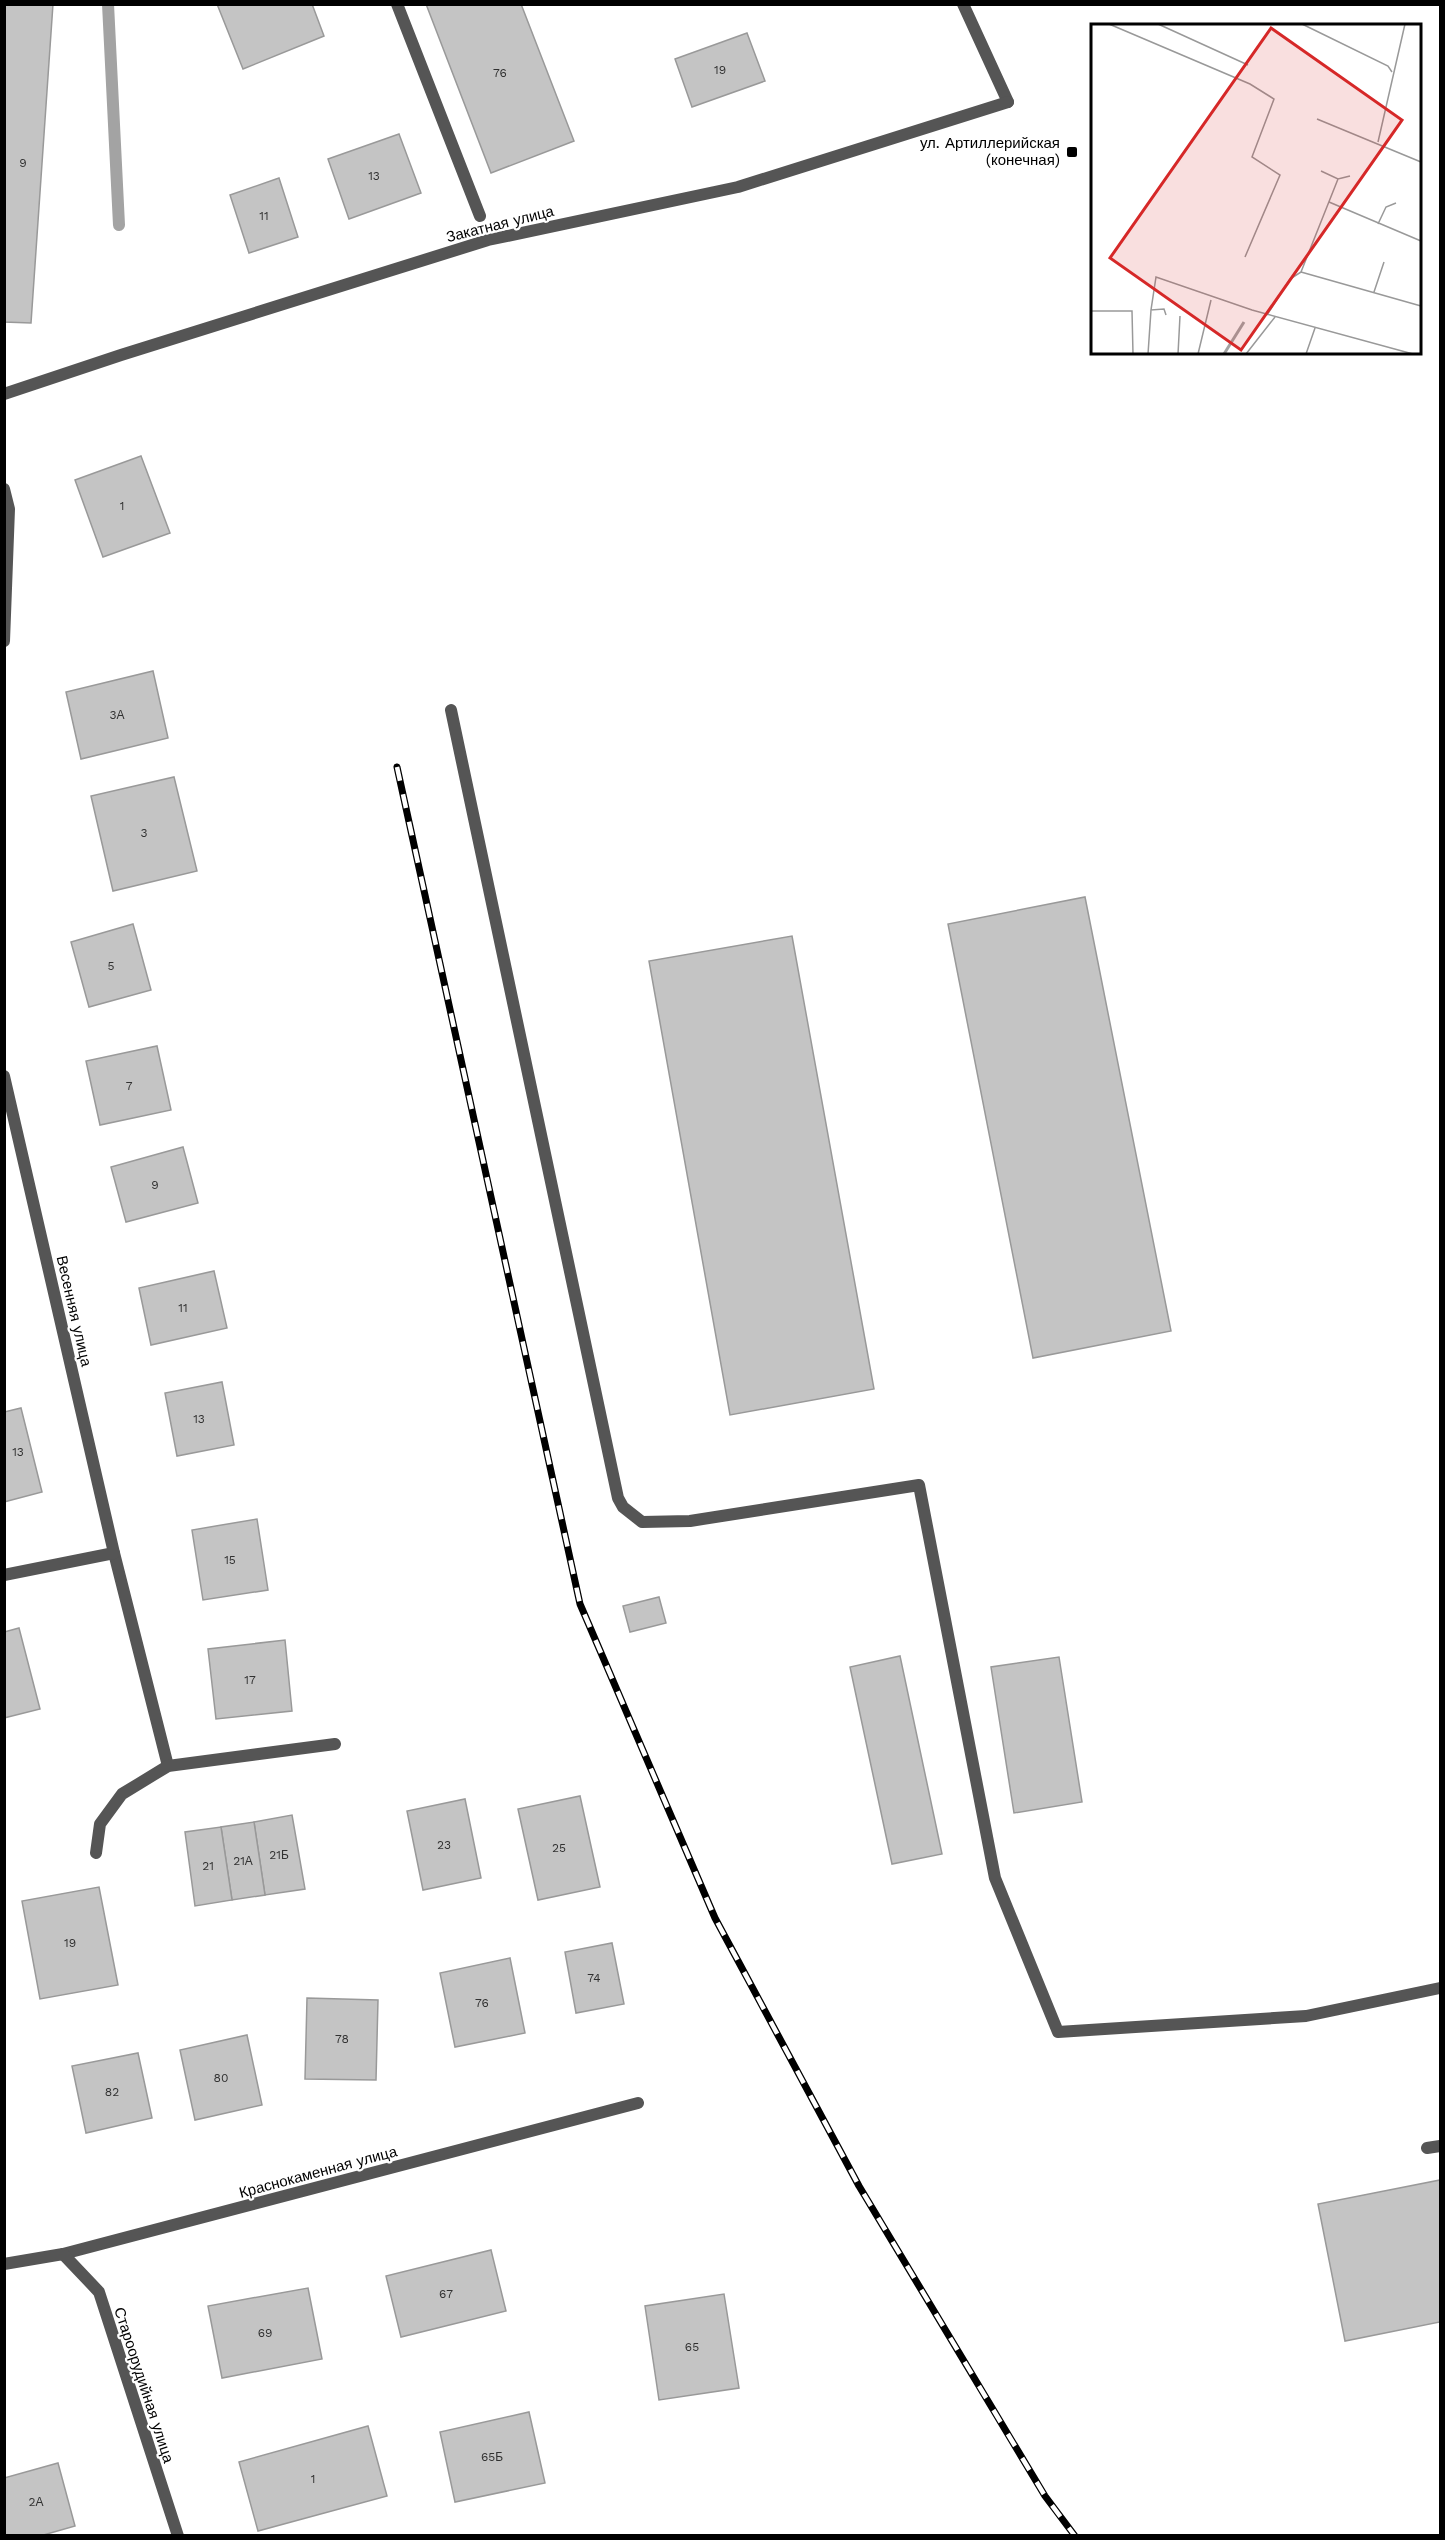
<svg xmlns="http://www.w3.org/2000/svg" width="1445" height="2540" viewBox="0 0 1445 2540" font-family="'Work Sans',sans-serif">
<rect width="100%" height="100%" fill="#fff"/>
<g fill="none" stroke-linecap="round" stroke-linejoin="round">
<polyline stroke="#a3a3a3" stroke-width="12" points="108,4 119,225"/>
</g>
<g fill="#c4c4c4" stroke="#999" stroke-width="1.5">
<polygon points="4,4 53,4 31,323 4,322"/>
<polygon points="217,4 312,4 324,36 243,69"/>
<polygon points="426,4 521,4 574,141 491,173"/>
<polygon points="747,33 765,81 692,107 675,59"/>
<polygon points="399,134 421,193 349,219 328,159"/>
<polygon points="279,178 298,237 249,253 230,195"/>
<polygon points="141,456 170,533 103,557 75,480"/>
<polygon points="153,671 168,738 81,759 66,692"/>
<polygon points="174,777 197,871 113,891 91,796"/>
<polygon points="1085,897 1171,1331 1033,1358 948,924"/>
<polygon points="133,924 151,990 89,1007 71,942"/>
<polygon points="792,936 874,1389 730,1415 649,961"/>
<polygon points="157,1046 171,1110 100,1125 86,1061"/>
<polygon points="183,1147 198,1203 126,1222 111,1167"/>
<polygon points="214,1271 227,1328 151,1345 139,1288"/>
<polygon points="222,1382 234,1445 177,1456 165,1393"/>
<polygon points="21,1408 42,1492 4,1502 4,1412"/>
<polygon points="257,1519 268,1590 203,1600 192,1530"/>
<polygon points="659,1597 666,1623 630,1632 623,1606"/>
<polygon points="19,1628 40,1709 4,1718 4,1632"/>
<polygon points="285,1640 292,1711 216,1719 208,1649"/>
<polygon points="900,1656 942,1854 892,1864 850,1667"/>
<polygon points="1059,1657 1082,1802 1014,1813 991,1667"/>
<polygon points="580,1796 600,1887 538,1900 518,1809"/>
<polygon points="465,1799 481,1878 423,1890 407,1811"/>
<polygon points="292,1815 305,1889 265,1895 254,1822"/>
<polygon points="254,1822 265,1895 232,1900 221,1827"/>
<polygon points="221,1827 232,1900 195,1906 185,1832"/>
<polygon points="99,1887 118,1985 40,1999 22,1901"/>
<polygon points="612,1943 624,2004 576,2013 565,1952"/>
<polygon points="510,1958 525,2033 455,2047 440,1973"/>
<polygon points="307,1998 378,2000 376,2080 305,2079"/>
<polygon points="247,2035 262,2105 195,2120 180,2050"/>
<polygon points="138,2053 152,2118 86,2133 72,2066"/>
<polygon points="1440,2180 1440,2322 1345,2341 1318,2204"/>
<polygon points="491,2250 506,2311 401,2337 386,2276"/>
<polygon points="308,2288 322,2359 222,2378 208,2306"/>
<polygon points="724,2294 739,2388 659,2400 645,2306"/>
<polygon points="529,2412 545,2483 455,2502 440,2432"/>
<polygon points="368,2426 387,2496 258,2531 239,2462"/>
<polygon points="58,2463 75,2526 40,2536 4,2536 4,2478"/>
</g>
<g fill="none" stroke-linecap="round" stroke-linejoin="round">
<g stroke="#555" stroke-width="12">
<polyline points="397,4 480,216"/>
<polyline points="963,4 1008,102"/>
<polyline points="4,489 9,509 4,641"/>
<polyline points="451,710 618,1498 623,1507 642,1522 690,1521 919,1485 995,1878 1058,2032 1306,2016 1440,1988"/>
<polyline points="114,1553 168,1766"/>
<polyline points="96,1853 100,1824 122,1794 168,1766 335,1744"/>
<polyline points="1427,2148 1440,2146"/>
</g>
<g stroke="#555" stroke-width="12">
<polyline points="4,394 121,355 488,240 738,187 1008,102"/>
<polyline points="4,1076 114,1553 4,1575"/>
<polyline points="63,2254 638,2103"/>
</g>
<polyline stroke="#555" stroke-width="12" points="4,2264 63,2254 99,2292 178,2536"/>
<defs>
<polyline id="rail" points="397,767 580,1604 715,1918 859,2186 1045,2496 1075,2536"/>
</defs>
<use href="#rail" stroke="#000" stroke-width="7"/>
<use href="#rail" stroke="#fff" stroke-width="4.5" stroke-dasharray="14" stroke-linecap="butt"/>
</g>
<rect fill="#000" stroke="#fff" stroke-width="2" x="1066" y="146" width="12" height="12" rx="3"/>
<g text-anchor="middle" dominant-baseline="central" stroke-width="4.5" stroke-linejoin="round" paint-order="stroke">
<g font-size="12" fill="#313131">
<text x="720" y="70">19</text>
<text x="500" y="73">76</text>
<text x="23" y="163">9</text>
<text x="374" y="176">13</text>
<text x="264" y="216">11</text>
<text x="122" y="506">1</text>
<text x="117" y="715">3А</text>
<text x="144" y="833">3</text>
<text x="111" y="966">5</text>
<text x="129" y="1086">7</text>
<text x="155" y="1185">9</text>
<text x="183" y="1308">11</text>
<text x="199" y="1419">13</text>
<text x="18" y="1452">13</text>
<text x="230" y="1560">15</text>
<text x="250" y="1680">17</text>
<text x="444" y="1845">23</text>
<text x="559" y="1848">25</text>
<text x="279" y="1855">21Б</text>
<text x="243" y="1861">21А</text>
<text x="208" y="1866">21</text>
<text x="70" y="1943">19</text>
<text x="594" y="1978">74</text>
<text x="482" y="2003">76</text>
<text x="342" y="2039">78</text>
<text x="221" y="2078">80</text>
<text x="112" y="2092">82</text>
<text x="446" y="2294">67</text>
<text x="265" y="2333">69</text>
<text x="692" y="2347">65</text>
<text x="492" y="2457">65Б</text>
<text x="313" y="2479">1</text>
<text x="36" y="2502">2А</text>
</g>
<g font-size="15" fill="#000" stroke="#fff" text-anchor="end">
<text x="1060" y="143">ул. Артиллерийская<tspan x="1060" dy="17">(конечная)</tspan></text>
</g>
<g font-size="15" fill="#000" stroke="#fff">
<text transform="translate(500 224) rotate(-14)">Закатная улица</text>
<text transform="translate(74 1311) rotate(77)">Весенняя улица</text>
<text transform="translate(318 2172) rotate(-15)">Краснокаменная улица</text>
<text transform="translate(144 2385) rotate(72)">Староорудийная улица</text>
</g>
</g>
<g transform="translate(1091 24)">
<rect width="330" height="330" fill="#fff"/>
<path fill="none" stroke="#a3a3a3" stroke-width="3" d="M 133,330 L 153,298"/>
<path fill="none" stroke="#999" stroke-width="1.5" d="M 18,0 L 159,60 L 183,75 L 161,133 L 189,151 L 154,233M 67,0 L 157,41M 211,0 L 297,42 L 301,48M 226,95 L 330,138M 287,118 L 314,0M 230,147 L 247,155 L 259,152M 238,178 L 330,217M 287,200 L 295,183 L 305,179M 210,248 L 330,282M 210,248 L 247,155M 283,268 L 293,238M 0,287 L 41,287 L 42,330M 75,291 L 73,285 L 60,286 L 65,253 L 161,286 L 322,330M 176,291 L 199,255 L 210,248M 57,330 L 60,286M 87,330 L 89,292M 107,330 L 120,276M 155,330 L 184,293M 215,330 L 224,304"/>
<path fill="#d62828" fill-opacity="0.15" stroke="#d62828" stroke-width="3" d="M 180,4 L 311,96 L 150,326 L 19,234 Z"/>
<rect width="330" height="330" fill="none" stroke="#000" stroke-width="3"/>
</g>
<rect width="1445" height="2540" fill="none" stroke="#000000" stroke-width="12"/>
</svg>
